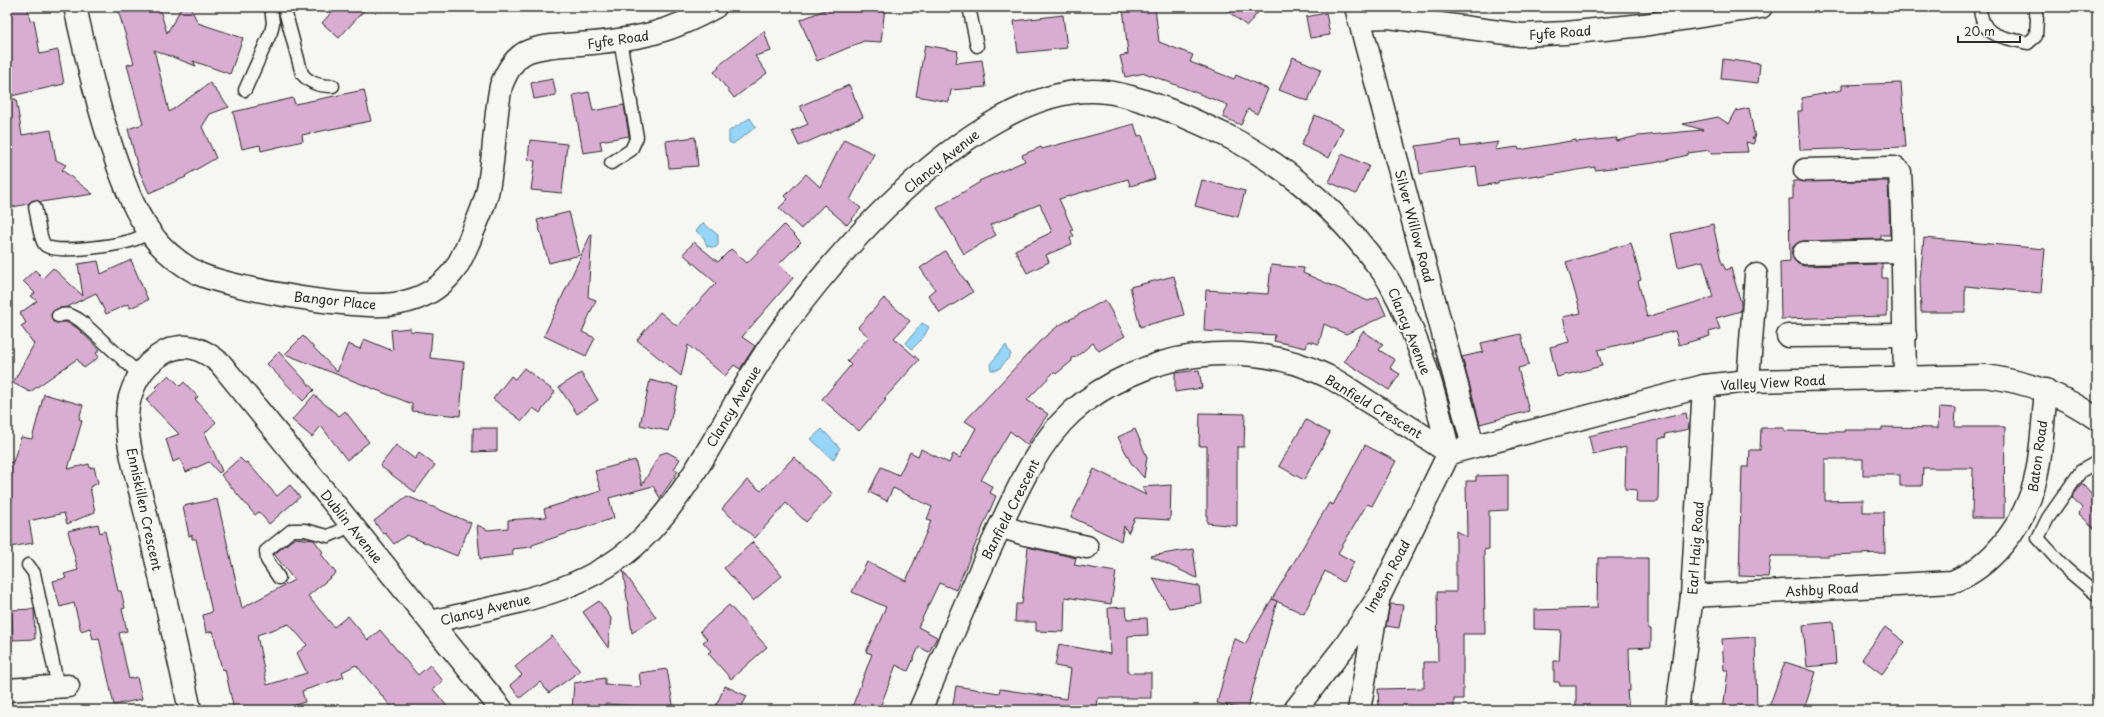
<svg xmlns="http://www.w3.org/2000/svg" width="2104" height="717" viewBox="0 0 2104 717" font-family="'Playpen Sans',sans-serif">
<rect width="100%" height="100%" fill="#f6f6f2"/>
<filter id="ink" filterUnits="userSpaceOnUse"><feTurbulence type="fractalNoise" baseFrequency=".025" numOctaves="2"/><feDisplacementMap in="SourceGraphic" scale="8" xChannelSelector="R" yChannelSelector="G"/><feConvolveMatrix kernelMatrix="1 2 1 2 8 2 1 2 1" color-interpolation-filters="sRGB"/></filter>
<g filter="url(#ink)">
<g fill="#96d5f7" stroke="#6b91a5">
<polygon points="750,118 756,127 733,144 729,142 729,131"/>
<polygon points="703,223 718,235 718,245 715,248 707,246 704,238 696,231"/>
<polygon points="922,323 929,327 923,338 912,349 906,343"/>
<polygon points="1006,345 1011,355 998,370 991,370 990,364"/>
<polygon points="822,429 840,448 833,460 811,439"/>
</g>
<g fill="#d9add1" stroke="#2b2b2b" fill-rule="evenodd">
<polygon points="7,7 28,7 30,21 34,20 40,54 58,50 64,84 7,97"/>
<polygon points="117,7 159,7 167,33 182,7 190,7 198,23 243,38 230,74 193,61 196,66 154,50 169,112 210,83 229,107 210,114 202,127 216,158 185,176 186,177 149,193 138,168 128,129 143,124 127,65 134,63"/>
<polygon points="336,7 367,7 339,38 322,23"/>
<polygon points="832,7 885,7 881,42 864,41 817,61 800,20"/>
<polygon points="1123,7 1155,7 1159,42 1193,55 1190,62 1234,79 1236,75 1268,89 1257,114 1248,109 1241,125 1223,117 1228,105 1145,73 1125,77 1120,56 1128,54"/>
<polygon points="1222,7 1262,7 1247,26"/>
<polygon points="1326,13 1330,35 1310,38 1306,17"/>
<polygon points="1063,15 1067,48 1018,53 1014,21"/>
<polygon points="764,31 771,51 755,56 767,73 734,98 714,72 719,68 718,66"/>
<polygon points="925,45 958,51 956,63 982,60 986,87 951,90 949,102 916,96"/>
<polygon points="1293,57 1321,69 1308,101 1279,90"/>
<polygon points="1723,59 1760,64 1758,83 1721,79"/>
<polygon points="553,79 556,95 534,99 531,83"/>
<polygon points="1901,83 1906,147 1800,150 1798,111 1802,111 1802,98 1842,90 1842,85"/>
<polygon points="849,85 863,117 799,146 792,131 808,124 800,106"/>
<polygon points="364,90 371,121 302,135 303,141 261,151 260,145 242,149 233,112 293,98 295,104"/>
<polygon points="589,92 593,111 624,105 629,136 600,141 602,150 583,153 573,95"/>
<polygon points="7,99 16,99 22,135 51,130 56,160 66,165 62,170 93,194 41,202 34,200 28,204 7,208"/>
<polygon points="1749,108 1755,138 1752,138 1755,140 1753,144 1746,142 1748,152 1711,153 1710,150 1688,153 1688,155 1654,163 1595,170 1595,167 1538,177 1538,175 1498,181 1498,183 1479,186 1476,166 1420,174 1416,146 1460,140 1461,147 1499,142 1495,150 1518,147 1519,150 1576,140 1576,142 1617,138 1616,141 1638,136 1703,130 1683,124 1718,117 1729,124 1736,111"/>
<polygon points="1315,115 1343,128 1329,158 1301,145"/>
<polygon points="1134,124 1138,136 1142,135 1155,179 1130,186 1128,179 1059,199 1073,230 1071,231 1074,236 1070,238 1072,244 1046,255 1049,262 1027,273 1015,250 1052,232 1040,204 990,225 996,235 964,254 937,208 980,182 979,181 1025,161 1022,155 1041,147 1042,149"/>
<polygon points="695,137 698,166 669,168 666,141"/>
<polygon points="844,139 874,154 850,200 861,208 847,225 824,205 801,229 779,208 788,199 785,196 806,174 820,187"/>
<polygon points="530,140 567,144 562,193 531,190 535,161 528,160"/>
<polygon points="1342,154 1369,166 1356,194 1329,182"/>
<polygon points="1202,180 1245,191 1238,217 1195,206"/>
<polygon points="1793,181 1888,181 1890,235 1881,235 1881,239 1803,241 1793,247 1792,253 1794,260 1798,264 1804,266 1882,264 1882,278 1887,278 1887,316 1781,319 1780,262 1790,261 1789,199 1793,199"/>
<polygon points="569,212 580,255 549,263 537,220"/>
<polygon points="1713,224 1721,261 1726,270 1731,268 1741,303 1741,311 1716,318 1720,329 1709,332 1710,336 1679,345 1675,331 1598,350 1602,366 1557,377 1550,347 1569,342 1563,317 1581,313 1566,262 1631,243 1641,280 1638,281 1647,317 1713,297 1703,261 1678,267 1671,234"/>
<polygon points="784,225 801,242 779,264 793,278 742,337 755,346 740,369 734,365 725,376 688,345 681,376 637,340 660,312 677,326 716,283 683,254 694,242 718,262 731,249 747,263"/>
<polygon points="591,234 592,234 588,297 596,300 582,332 595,338 586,356 544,336"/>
<polygon points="1924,238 2045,249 2041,293 1965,286 1965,312 1921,312 1920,279"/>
<polygon points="945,251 973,292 940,313 928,295 935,289 920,268"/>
<polygon points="131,260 148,300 130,308 128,304 106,314 96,293 67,307 56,309 51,314 53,322 66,322 76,327 100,350 96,353 99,357 84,368 77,359 30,392 13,383 34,344 21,326 26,323 20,313 37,301 31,296 35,293 23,281 35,270 43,278 53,268 83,296 78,264 98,261 101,274"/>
<polygon points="1271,265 1304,268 1303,273 1368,301 1378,297 1386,315 1346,334 1324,324 1319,344 1308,341 1306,348 1274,341 1275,335 1204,331 1206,290 1268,294"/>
<polygon points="1174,276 1184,315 1140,327 1130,287"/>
<polygon points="884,298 910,321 894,338 919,360 884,399 886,400 859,431 822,399 851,365 847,361 869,337 858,327"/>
<polygon points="1105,300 1125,336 1099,351 1093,343 1076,357 1072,358 1072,361 1056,374 1054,372 1027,400 1048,414 1027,445 1010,431 981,480 993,487 990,493 996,496 956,590 939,583 918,627 937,637 929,652 919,647 908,671 896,665 879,710 851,710 872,654 866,652 886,607 852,592 867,562 906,581 931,521 927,519 932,507 893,488 887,501 869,492 881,467 899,475 910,452 918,456 921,449 949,463 953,454 960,458 976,428 965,421 1040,341 1058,326"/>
<polygon points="410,328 410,331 432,333 430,358 464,362 460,416 412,411 412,404 285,354 303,336 337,372 348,344 360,349 364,339 393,351 391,330"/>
<polygon points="1363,331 1383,344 1379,350 1395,360 1390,368 1400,374 1389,390 1344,361"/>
<polygon points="1521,334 1529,365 1518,368 1529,411 1480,424 1462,357 1483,352 1481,343"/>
<polygon points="279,352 314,390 303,401 267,364"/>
<polygon points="524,368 555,392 540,413 533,408 522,421 493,399 511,376 515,379"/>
<polygon points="1199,370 1202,388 1175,392 1175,373"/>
<polygon points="581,373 598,400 577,414 559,387"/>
<polygon points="169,375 180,386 184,382 198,397 195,399 216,422 205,433 222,471 219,473 209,462 186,472 180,459 173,462 166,439 179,434 146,400 158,389 156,387"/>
<polygon points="650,380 678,387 668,431 640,425"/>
<polygon points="44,394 83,405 79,419 82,421 68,469 89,464 90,468 94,467 98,483 90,487 95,512 67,524 64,513 29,521 33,543 10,547 7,533 7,463 13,462 21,437 32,439"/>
<polygon points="314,395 339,416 345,411 369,442 347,460 321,426 312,437 292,420"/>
<polygon points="1939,407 1956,408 1955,427 2005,427 2004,518 1972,518 1973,468 1923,468 1922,486 1900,486 1900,475 1863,475 1863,459 1825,459 1825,501 1863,500 1863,512 1884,512 1885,553 1829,555 1829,556 1771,556 1768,577 1739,576 1742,467 1749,467 1750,450 1760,450 1761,428 1784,428 1784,431 1844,432 1844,430 1882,430 1882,427 1938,428"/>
<polygon points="1200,413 1245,414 1244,447 1237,447 1237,526 1207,523 1207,446 1199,446"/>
<polygon points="1686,413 1689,429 1665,434 1666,437 1659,439 1658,502 1636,502 1637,490 1625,489 1626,447 1593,455 1589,436"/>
<polygon points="1306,420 1330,433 1304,480 1279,466"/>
<polygon points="473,428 497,428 497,451 473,452"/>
<polygon points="1135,429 1147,457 1144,478 1131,463 1118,437"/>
<polygon points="396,445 415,459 419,453 435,465 415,492 380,466"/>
<polygon points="1365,445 1396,461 1372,506 1367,504 1338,553 1354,562 1343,582 1325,571 1304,614 1272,599 1329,503 1333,505"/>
<polygon points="667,452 680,459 674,469 678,471 660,498 653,486 609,498 614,518 532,545 532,547 512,549 513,555 480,559 477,525 488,530 508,528 508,520 546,517 544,509 601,491 595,471 635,460 642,485 660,454"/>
<polygon points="794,457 833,494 806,522 786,503 755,538 722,509 747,480 761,491"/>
<polygon points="240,458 245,463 247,462 277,496 290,485 300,497 269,524 259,512 255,515 221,475"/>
<polygon points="1094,469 1146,495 1142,487 1171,485 1170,520 1135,518 1128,533 1124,526 1121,541 1071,517"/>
<polygon points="1508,475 1508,510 1489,511 1489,549 1484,550 1485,634 1463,634 1463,699 1454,699 1454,710 1379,710 1378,689 1424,688 1424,662 1438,662 1437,592 1456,592 1456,531 1467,537 1466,481 1476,481 1476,476"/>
<polygon points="2082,484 2093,496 2097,493 2097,531 2078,513 2082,508 2072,497"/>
<polygon points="407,496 471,523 457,556 407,535 394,544 385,533 383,534 374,521"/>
<path d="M 217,499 L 242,608 L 294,580 L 274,554 L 295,538 L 314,540 L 323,552 L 321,554 L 336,573 L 308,596 L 334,627 L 348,616 L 368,640 L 380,630 L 418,675 L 430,665 L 443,681 L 433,689 L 450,710 L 394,710 L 356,665 L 342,672 L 344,677 L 302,691 L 305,702 L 289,707 L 290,710 L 234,710 L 225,669 L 222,670 L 213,631 L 206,633 L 203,615 L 212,612 L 196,539 L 192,539 L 192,535 L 189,536 L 183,506 ZM 289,624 L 307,645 L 297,653 L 307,673 L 267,685 L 257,635 Z"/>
<polygon points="98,524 100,533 105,531 118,591 121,591 125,608 122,609 127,631 119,633 129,679 137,677 142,699 114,705 99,638 93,639 90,628 81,631 74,603 60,607 53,581 66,578 64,574 78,570 68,531"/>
<polygon points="753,542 782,576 753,601 724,568"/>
<polygon points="1028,547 1076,558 1074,565 1116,572 1111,604 1065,597 1064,632 1036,631 1036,622 1015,622 1016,604 1022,604"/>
<polygon points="1193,549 1197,578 1150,556"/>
<polygon points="1598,558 1648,558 1648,629 1651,629 1651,647 1629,648 1630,691 1627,691 1629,710 1576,710 1576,686 1560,686 1559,682 1554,682 1554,661 1559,661 1561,630 1534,629 1534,610 1597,608"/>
<polygon points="623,571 656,617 632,633"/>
<polygon points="1153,578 1199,586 1201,603 1169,608"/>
<polygon points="1272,599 1277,601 1247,710 1217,703 1234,638 1245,644"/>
<polygon points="599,601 611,618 608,648 583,612"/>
<polygon points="1390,604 1403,605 1399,628 1386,626"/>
<polygon points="729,605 767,647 731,679 708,653 711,651 703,642 707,639 700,631"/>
<polygon points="1126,607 1127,619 1147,618 1148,635 1128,636 1128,673 1151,673 1151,698 1098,698 1097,710 952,710 956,686 999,693 1000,689 1067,699 1071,669 1055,666 1059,644 1110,654 1108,608"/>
<polygon points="34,609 35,639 13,640 12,610"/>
<polygon points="1833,622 1836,664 1807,667 1803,625"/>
<polygon points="1885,627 1905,642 1882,674 1862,659"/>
<polygon points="552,636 580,671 549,693 540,682 520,698 510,685 522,675 515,667"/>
<polygon points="1755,637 1757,710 1723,710 1728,670 1724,670 1722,639"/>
<polygon points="1785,662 1816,672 1804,710 1768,710"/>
<polygon points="667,669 674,710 640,710 639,706 605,704 605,710 572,710 574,683 605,678 605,685 641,687 639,673"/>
<polygon points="725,686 747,696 740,710 714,710"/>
</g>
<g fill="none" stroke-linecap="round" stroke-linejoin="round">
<defs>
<g id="lane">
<path d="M 284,7 L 302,74 C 311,84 320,86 333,86"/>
<polyline points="969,7 977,46"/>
<path d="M 1980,7 C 1981,38 2004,37 2028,43 L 2036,36 L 2037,19 L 2035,7"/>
<polyline points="245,90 271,32 273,23 271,7"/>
<polyline points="611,163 631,150 637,137 620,40"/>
<path d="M 35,207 C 37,215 40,240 45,245 C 56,255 116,245 130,241 C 137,239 143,236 149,232"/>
<path d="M 58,316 C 67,312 73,316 81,321 L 140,375"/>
<polyline points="2097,462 2081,471 2048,518 2038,538 2065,568 2097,595"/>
<polyline points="28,565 34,573 58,687"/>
<polyline points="279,578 267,560 266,551 292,530 305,530 328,536 340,531 350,524"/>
</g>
<g id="street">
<path d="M 75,7 C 87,60 99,112 117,163 C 126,187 134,211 150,232 C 162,250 180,264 199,274 C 234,289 363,312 400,303 C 421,299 438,290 452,273 C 460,264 465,250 470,239 C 476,223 485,206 488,189 C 495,154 494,120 501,86 C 506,73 515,56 529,51 C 549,44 572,45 593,43 C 642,38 671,32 715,7"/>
<polyline points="1356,7 1473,446"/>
<polyline points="1359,18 1389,17 1521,35 1566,33 1643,25 1761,7"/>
<polyline points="1805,170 1891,168 1895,168 1900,172 1902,213 1905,378"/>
<polyline points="1804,253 1903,251"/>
<polyline points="1788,336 1905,335"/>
<polyline points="1748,381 1756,275"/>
<path d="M 1449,453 L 1704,386 L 1748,381 L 1985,376 C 2027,382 2062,394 2097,419"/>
<polyline points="1000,526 1025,534 1087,547"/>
<path d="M 1692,596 L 1952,582 C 1973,574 1989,561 2003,544 C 2043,496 2040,449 2046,390"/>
<path d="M 431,622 C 504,604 586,595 642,539 C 690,492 722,423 757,366 C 816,271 971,91 1091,91 C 1130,90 1192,119 1227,136 C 1283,164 1330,204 1369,254 C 1376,264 1385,273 1390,283 C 1419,336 1435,394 1449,453"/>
<polyline points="7,690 68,686"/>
<path d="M 190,710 C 176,645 161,580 146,515 C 140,488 126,444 127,417 C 128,390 141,365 165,352 C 186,341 203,349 220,363 L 502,710"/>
<path d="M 920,710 C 946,650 971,589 999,529 C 1018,488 1038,443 1072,412 C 1104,383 1153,361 1195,356 C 1241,350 1285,355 1327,376 C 1342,383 1355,394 1369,402 C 1396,419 1423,435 1449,453"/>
<polyline points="1295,710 1345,646 1380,595 1449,453"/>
<polyline points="1359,710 1378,602"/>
<polyline points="1677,710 1692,596 1704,386"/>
</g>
</defs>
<use href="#lane" stroke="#2b2b2b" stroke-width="15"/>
<use href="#street" stroke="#2b2b2b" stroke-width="25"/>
<use href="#lane" stroke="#f6f6f2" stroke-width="12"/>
<use href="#street" stroke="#f6f6f2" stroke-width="22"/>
</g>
</g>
<g text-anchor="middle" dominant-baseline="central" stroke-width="4" stroke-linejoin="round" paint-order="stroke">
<g font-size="13" fill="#2b2b2b" stroke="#f6f6f2">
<text transform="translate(1560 32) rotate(-4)">Fyfe Road</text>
<text transform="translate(618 39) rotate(-8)">Fyfe Road</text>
<text transform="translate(941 161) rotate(-39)">Clancy Avenue</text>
<text transform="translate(1415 226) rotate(75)">Silver Willow Road</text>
<text transform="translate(335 300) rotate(6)">Bangor Place</text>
<text transform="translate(1410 331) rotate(68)">Clancy Avenue</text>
<text transform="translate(1773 382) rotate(-3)">Valley View Road</text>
<text transform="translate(733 406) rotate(-59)">Clancy Avenue</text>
<text transform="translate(1374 406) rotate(31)">Banfield Crescent</text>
<text transform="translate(2037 456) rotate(-82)">Baton Road</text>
<text transform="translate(145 509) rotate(78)">Enniskillen Crescent</text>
<text transform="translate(1010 509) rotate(-63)">Banfield Crescent</text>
<text transform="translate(352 526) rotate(51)">Dublin Avenue</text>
<text transform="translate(1695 548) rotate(-86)">Earl Haig Road</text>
<text transform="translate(1387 576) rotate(-62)">Imeson Road</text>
<text transform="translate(1822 589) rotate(-3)">Ashby Road</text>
<text transform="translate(485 609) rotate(-14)">Clancy Avenue</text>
</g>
</g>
<rect width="2104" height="717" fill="none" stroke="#f6f6f2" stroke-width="24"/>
<rect x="12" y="12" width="2080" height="693" fill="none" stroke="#2b2b2b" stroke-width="1.5" filter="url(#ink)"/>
<path d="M1958 36v6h62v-6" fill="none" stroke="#2b2b2b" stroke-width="2"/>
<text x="1964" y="36" font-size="12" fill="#2b2b2b" stroke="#f6f6f2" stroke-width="3" paint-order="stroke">20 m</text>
</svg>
